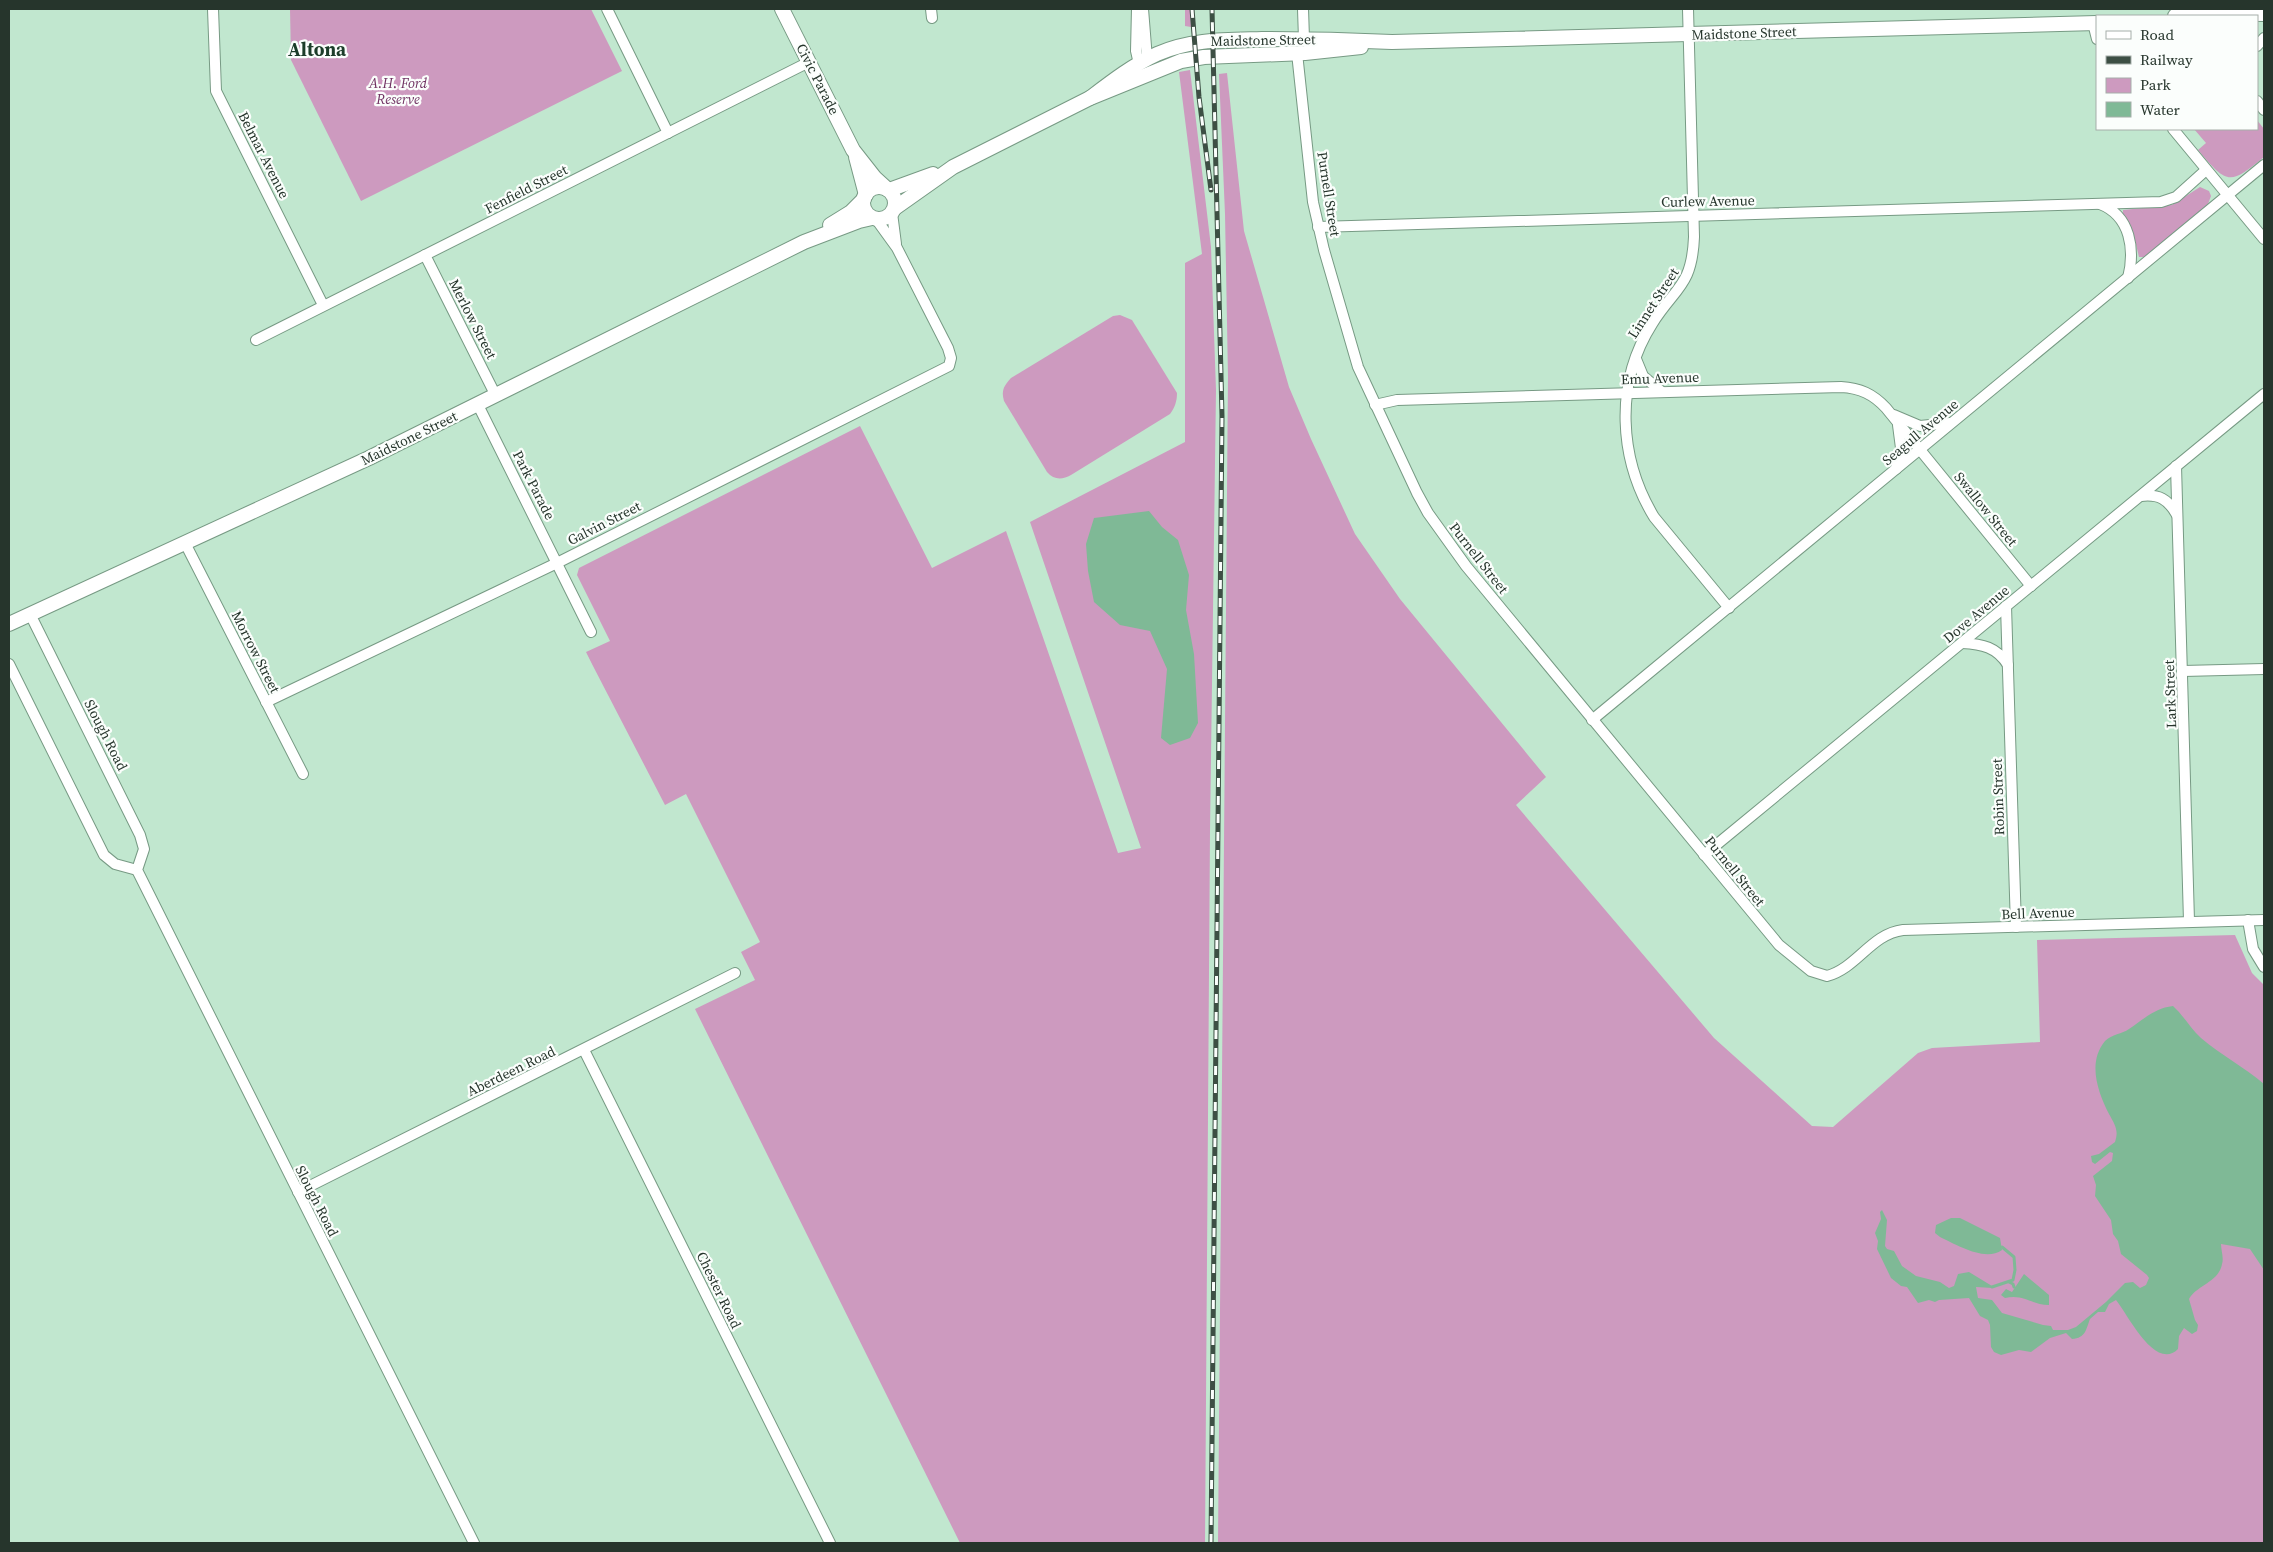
<svg xmlns="http://www.w3.org/2000/svg" width="2273" height="1552" viewBox="0 0 2273 1552" font-family="'Source Serif 4',serif">
<rect width="100%" height="100%" fill="#c1e7cf"/>
<g fill="#cd9abf">
<polygon points="290,9 591,9 622,71 361,201 291,60"/>
<polygon points="1185,9 1190,9 1191,27 1185,26"/>
<polygon points="1190,70 1211,247 1216,390 1210,831 1205,1543 960,1543 695,1009 755,980 741,952 760,942 686,794 665,805 593,666 586,652 610,641 577,575 579,568 860,426 932,568 1006,531 1118,853 1141,848 1030,522 1185,442 1185,263 1202,254 1179,72"/>
<polygon points="1227,73 1244,231 1289,387 1311,439 1355,534 1400,599 1546,777 1516,805 1714,1038 1812,1126 1833,1127 1918,1053 1932,1048 2040,1042 2037,940 2235,935 2252,973 2264,985 2264,1543 1218,1543 1228,377 1225,214 1219,74"/>
<path d="M 2257,120 L 2264,129 L 2264,157 C 2229,186 2227,184 2198,150 L 2206,143 L 2194,129 L 2257,129 Z"/>
<polygon points="2200,187 2209,191 2211,196 2208,204 2145,257 2139,257 2133,232 2123,215 2123,210 2172,205"/>
<path d="M 1120,315 L 1132,320 L 1177,393 C 1177,401 1175,407 1170,414 L 1071,475 C 1062,480 1054,480 1047,472 L 1004,401 C 1001,390 1004,386 1011,378 L 1113,316 Z"/>
</g>
<g fill="#7fb996">
<polygon points="1149,511 1162,527 1178,540 1189,575 1186,610 1194,654 1198,723 1190,738 1170,745 1161,738 1167,669 1150,631 1120,625 1094,602 1088,571 1086,544 1094,518"/>
<path d="M 2173,1006 C 2184,1016 2190,1028 2201,1038 C 2221,1055 2244,1067 2264,1084 L 2264,1270 L 2250,1249 L 2221,1244 C 2221,1250 2224,1258 2222,1264 C 2219,1282 2197,1285 2189,1299 L 2195,1320 L 2198,1325 L 2197,1331 L 2192,1334 L 2184,1328 L 2179,1336 L 2178,1349 C 2155,1372 2127,1313 2116,1300 L 2109,1304 L 2105,1312 L 2098,1312 L 2090,1319 C 2086,1329 2086,1338 2072,1339 L 2066,1333 L 2050,1338 L 2031,1352 L 2019,1350 L 2001,1355 L 1994,1352 L 1991,1347 L 1990,1325 L 1988,1320 L 1980,1316 L 1969,1298 L 1939,1300 L 1935,1302 L 1929,1300 L 1918,1303 L 1907,1287 L 1901,1286 L 1891,1278 L 1877,1249 L 1878,1241 L 1875,1233 L 1881,1219 L 1880,1212 L 1882,1210 L 1887,1220 L 1885,1246 L 1887,1249 L 1894,1251 L 1902,1266 L 1916,1276 L 1940,1282 L 1949,1288 L 1954,1286 L 1958,1274 L 1969,1272 L 1992,1286 L 1993,1288 L 1976,1287 L 1978,1298 L 1992,1300 L 2002,1313 L 2043,1325 L 2051,1326 L 2053,1330 L 2068,1330 L 2076,1327 L 2106,1302 L 2125,1283 L 2133,1282 L 2140,1288 L 2146,1285 L 2149,1278 L 2147,1275 L 2121,1254 L 2118,1241 L 2113,1234 L 2111,1220 L 2095,1196 L 2096,1185 L 2093,1176 L 2112,1161 L 2113,1153 L 2110,1152 L 2095,1164 L 2092,1162 L 2091,1156 L 2099,1154 L 2115,1142 C 2119,1130 2115,1125 2109,1114 C 2098,1092 2087,1063 2105,1041 C 2112,1034 2122,1034 2129,1029 C 2144,1019 2155,1008 2173,1006 Z"/>
<path d="M 1951,1218 L 1960,1218 L 2000,1238 L 2002,1250 C 1985,1262 1957,1245 1940,1237 L 1935,1233 L 1936,1225 Z"/>
<path d="M 2024,1274 L 2049,1295 L 2049,1305 C 2031,1305 2025,1294 2005,1298 L 2001,1295 L 2006,1289 L 2012,1292 Z"/>
</g>
<g fill="none" stroke-linecap="round" stroke-linejoin="round">
<g stroke="#7fb996" stroke-width="3">
<polyline points="2009,1282 2013,1284 2014,1287"/>
<polyline points="1992,1287 2013,1280 2015,1270 2014,1257 2002,1247"/>
</g>
<defs>
<g id="street">
<polyline points="213,9 216,91 323,305"/>
<polyline points="607,9 668,133"/>
<polyline points="931,9 932,18"/>
<polyline points="1137,9 1136,51 1139,64"/>
<polyline points="1143,9 1147,59"/>
<polyline points="1303,9 1304,39"/>
<path d="M 1688,9 L 1694,237 C 1692,287 1675,287 1652,324 C 1614,384 1619,459 1654,517 L 1729,608"/>
<polyline points="2093,23 2097,39"/>
<polyline points="2257,46 2264,38"/>
<path d="M 1297,53 L 1313,202 L 1324,250 L 1358,367 L 1417,493 L 1428,513 L 1466,566 L 1779,945 L 1811,971 L 1827,976 C 1857,968 1871,934 1903,930 L 2264,920"/>
<polyline points="2257,101 2264,110"/>
<polyline points="2173,129 2264,239"/>
<path d="M 2100,204 C 2131,216 2135,250 2128,278"/>
<polyline points="892,213 896,244"/>
<polyline points="1318,227 2161,202 2176,197 2206,170"/>
<polyline points="425,255 496,396"/>
<polyline points="256,340 809,62"/>
<polyline points="1636,359 1643,376 1662,392"/>
<polyline points="478,405 591,632"/>
<path d="M 1375,405 L 1397,400 L 1841,387 C 1860,388 1873,394 1886,408 L 2031,586"/>
<polyline points="1894,415 1920,426 1950,423"/>
<polyline points="2176,466 2189,921"/>
<polyline points="1896,469 1901,448 1898,425"/>
<path d="M 2141,496 C 2159,494 2168,499 2177,515"/>
<polyline points="185,543 303,774"/>
<polyline points="2006,606 2016,927"/>
<polyline points="30,614 140,835 144,849 137,870 474,1543"/>
<path d="M 1962,643 C 1982,644 1997,647 2008,665"/>
<polyline points="9,664 104,855 115,864 137,870"/>
<polyline points="2183,671 2264,669"/>
<polyline points="266,702 557,563 949,366 951,358 948,348 897,248 876,219"/>
<polyline points="1592,720 2264,165"/>
<polyline points="1704,855 2264,394"/>
<polyline points="2248,920 2253,949 2264,967"/>
<polyline points="584,1050 830,1543"/>
<polyline points="298,1192 735,973"/>
</g>
<g id="secondary">
<polyline points="782,9 853,150 875,178 887,189"/>
<polyline points="2198,13 2264,14"/>
<path d="M 2175,16 C 2183,8 2193,8 2200,16"/>
<path d="M 1090,98 C 1111,82 1133,65 1157,54 C 1191,39 1226,40 1262,39 C 1305,39 1348,40 1392,42 L 2097,23"/>
<polyline points="856,157 866,195"/>
<circle cx="879" cy="203" r="16"/>
<polyline points="889,190 933,174"/>
<polyline points="895,208 953,167 1090,98 1181,61 1204,57 1305,53 1361,47"/>
<polyline points="830,225 851,212 864,199"/>
<polyline points="9,624 369,458 804,242 859,221 872,218"/>
</g>
</defs>
<use href="#street" stroke="#779a84" stroke-width="12"/>
<use href="#secondary" stroke="#779a84" stroke-width="16"/>
<use href="#street" stroke="#fff" stroke-width="10"/>
<use href="#secondary" stroke="#fff" stroke-width="14"/>
<defs>
<g id="rail">
<polyline points="1192,9 1199,97 1211,190"/>
<polyline points="1211,1543 1222,416 1212,9"/>
</g>
</defs>
<use href="#rail" stroke="#3d4f44" stroke-width="5"/>
<use href="#rail" stroke="#fbfefc" stroke-width="3" stroke-dasharray="9" stroke-linecap="butt"/>
</g>
<g text-anchor="middle" dominant-baseline="central" stroke-width="4.5" stroke-linejoin="round" paint-order="stroke">
<g font-size="14" fill="#26352c" stroke="#fbfefc">
<text transform="translate(1744 33) rotate(-2)">Maidstone Street</text>
<text transform="translate(1263 40) rotate(-1)">Maidstone Street</text>
<text transform="translate(818 79) rotate(63)">Civic Parade</text>
<text transform="translate(264 155) rotate(63)">Belmar Avenue</text>
<text transform="translate(526 189) rotate(-27)">Fenfield Street</text>
<text transform="translate(1329 194) rotate(81)">Purnell Street</text>
<text transform="translate(1708 201) rotate(-1)">Curlew Avenue</text>
<text transform="translate(1653 303) rotate(-57)">Linnet Street</text>
<text transform="translate(473 319) rotate(63)">Merlow Street</text>
<text transform="translate(1660 378) rotate(-2)">Emu Avenue</text>
<text transform="translate(1920 432) rotate(-40)">Seagull Avenue</text>
<text transform="translate(409 438) rotate(-26)">Maidstone Street</text>
<text transform="translate(534 485) rotate(63)">Park Parade</text>
<text transform="translate(1986 509) rotate(51)">Swallow Street</text>
<text transform="translate(604 523) rotate(-27)">Galvin Street</text>
<text transform="translate(1479 558) rotate(52)">Purnell Street</text>
<text transform="translate(1976 614) rotate(-40)">Dove Avenue</text>
<text transform="translate(256 652) rotate(63)">Morrow Street</text>
<text transform="translate(2170 694) rotate(-92)">Lark Street</text>
<text transform="translate(106 735) rotate(63)">Slough Road</text>
<text transform="translate(1998 797) rotate(-92)">Robin Street</text>
<text transform="translate(1735 871) rotate(51)">Purnell Street</text>
<text transform="translate(2038 913) rotate(-2)">Bell Avenue</text>
<text transform="translate(511 1071) rotate(-26)">Aberdeen Road</text>
<text transform="translate(317 1201) rotate(63)">Slough Road</text>
<text transform="translate(719 1290) rotate(64)">Chester Road</text>
</g>
<g font-size="14" font-style="italic" fill="#6f3061" stroke="#fbfefc">
<text x="398" y="83">A.H. Ford<tspan x="398" dy="16">Reserve</tspan></text>
</g>
<g font-size="19" font-weight="bold" fill="#1c3d2a" stroke="#fbfefc">
<text x="317" y="49">Altona</text>
</g>
</g>
<rect width="2273" height="1552" fill="none" stroke="#26352c" stroke-width="20"/>
<rect x="2096" y="15" width="162" height="115" fill="#fbfefc" stroke="#a6aea9"/>
<rect x="2106" y="31" width="25" height="8" fill="#ffffff" stroke="#a6aea9"/>
<text x="2140" y="40" font-size="15" fill="#26352c">Road</text>
<rect x="2106" y="56" width="25" height="8" fill="#3d4f44" stroke="#a6aea9"/>
<text x="2140" y="65" font-size="15" fill="#26352c">Railway</text>
<rect x="2106" y="78" width="25" height="15" fill="#cd9abf" stroke="#a6aea9"/>
<text x="2140" y="90" font-size="15" fill="#26352c">Park</text>
<rect x="2106" y="102" width="25" height="15" fill="#7fb996" stroke="#a6aea9"/>
<text x="2140" y="115" font-size="15" fill="#26352c">Water</text>
</svg>
